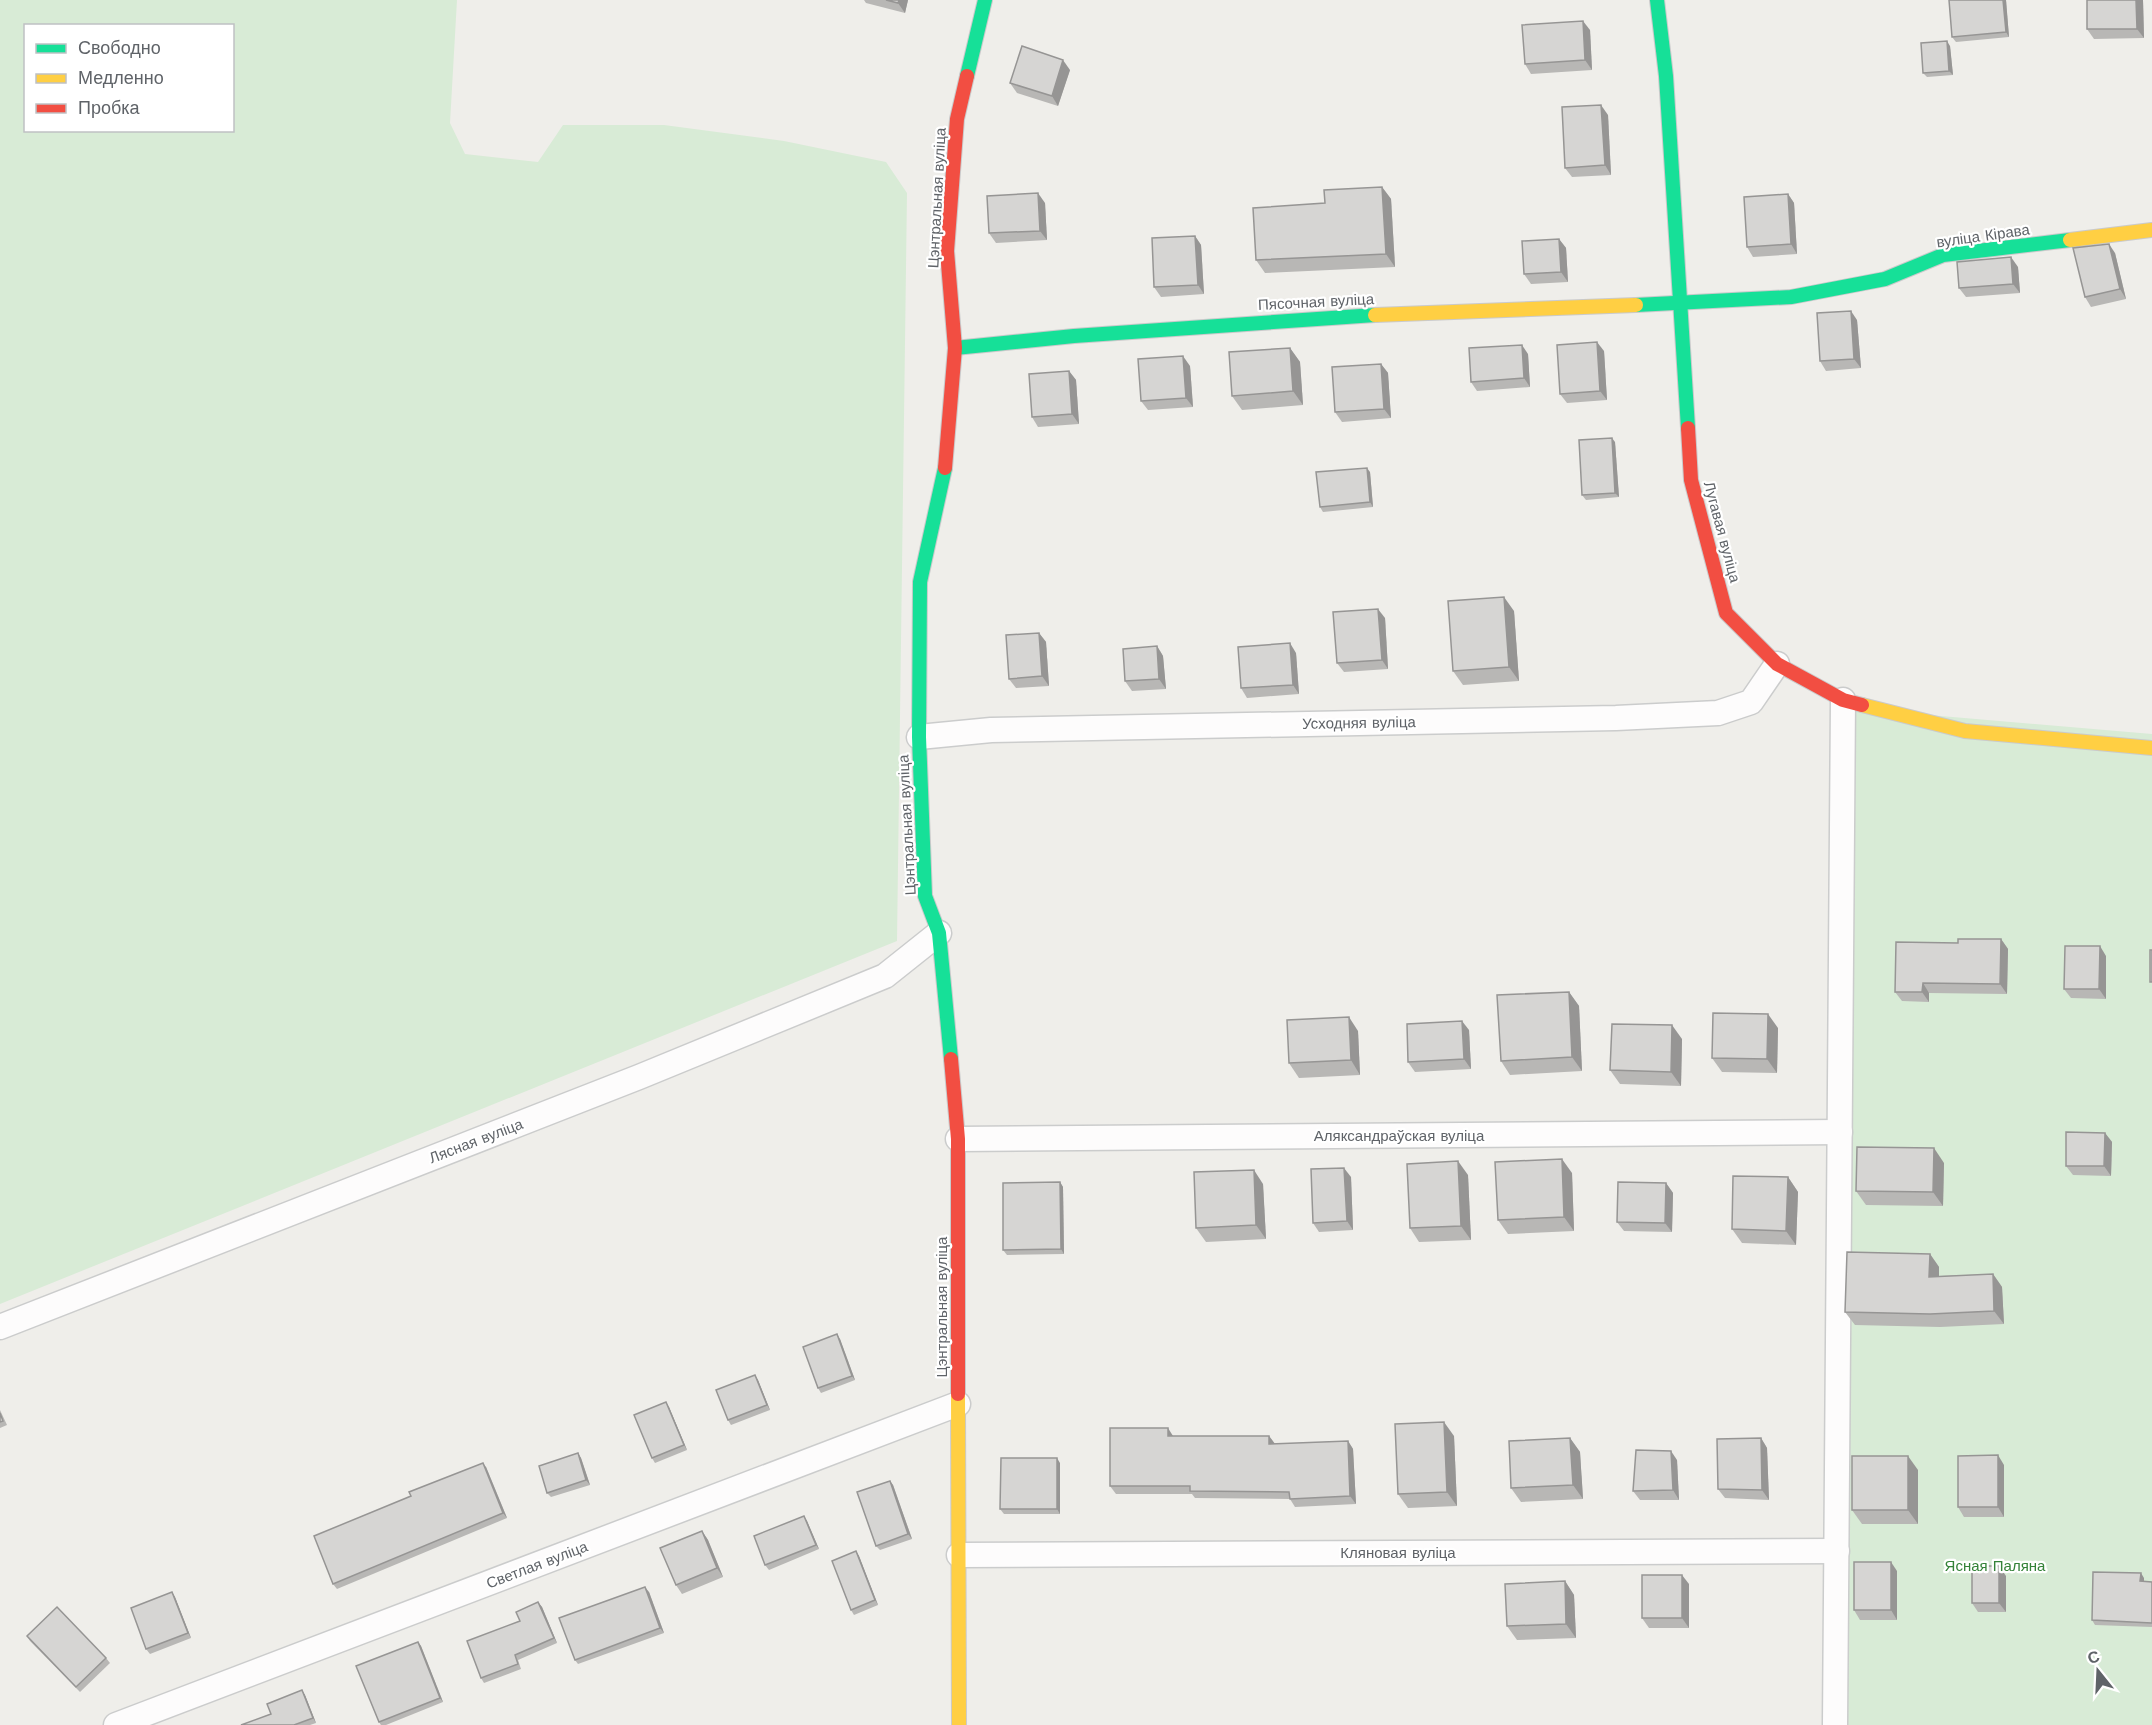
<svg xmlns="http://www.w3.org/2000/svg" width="2152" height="1725" viewBox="0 0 2152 1725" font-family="'Work Sans',sans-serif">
<rect width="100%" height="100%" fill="#efeeea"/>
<g fill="#d8ebd6" fill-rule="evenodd">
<path d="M 0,0 L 457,0 L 450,123 L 465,154 L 538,162 L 563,125 L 664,125 L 784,141 L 886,162 L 907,193 L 897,941 L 0,1304 ZM 26,26 L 232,26 L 232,130 L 26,130 Z"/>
<polygon points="1843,700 1883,711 2152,734 2152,1725 1835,1725"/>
</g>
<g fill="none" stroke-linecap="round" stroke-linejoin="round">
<defs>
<g id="street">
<polyline points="919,737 991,730 1616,718 1718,713 1751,702 1777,664"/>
<polyline points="958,1139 1840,1132"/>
<polyline points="0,1327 639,1077 885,976 939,933"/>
<polyline points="959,1555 1837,1551"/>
<polyline points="116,1725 958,1404"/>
<polyline points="1835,1725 1843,700"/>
</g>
<g id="fast">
<polyline points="1657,0 1666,76 1688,428"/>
<polyline points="967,76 985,0"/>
<polyline points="1636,305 1791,297 1885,279 1943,255 2070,240"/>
<polyline points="955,348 1074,336 1375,315"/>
<polyline points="945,468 920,582 919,737 925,896 939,933 951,1059"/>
</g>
<g id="slow">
<polyline points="2070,240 2152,230"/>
<polyline points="1375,315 1636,305"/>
<polyline points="1862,705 1965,731 2152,748"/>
<polyline points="958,1394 959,1725"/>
</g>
<g id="jam">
<polyline points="1688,428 1691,480 1726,613 1777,664 1843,700 1862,705"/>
<polyline points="945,468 955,348 947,251 957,119 967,76"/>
<polyline points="951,1059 958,1139 958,1394"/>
</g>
</defs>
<use href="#street" stroke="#cbcccc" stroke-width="27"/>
<use href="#fast" stroke="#cacacb" stroke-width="16"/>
<use href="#slow" stroke="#cacacb" stroke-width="16"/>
<use href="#jam" stroke="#cacacb" stroke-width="16"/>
<use href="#street" stroke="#fdfcfc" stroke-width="24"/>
<use href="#fast" stroke="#16e098" stroke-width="14"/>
<use href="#slow" stroke="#ffcf43" stroke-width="14"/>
<use href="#jam" stroke="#f24e42" stroke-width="14"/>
</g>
<g fill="#b8b7b5">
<polygon points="864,0 908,0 905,13 866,3"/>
<polygon points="2006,0 2009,37 1956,42 1952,37"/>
<polygon points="2087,0 2143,0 2144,38 2094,39 2087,29"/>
<polygon points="1590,30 1592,70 1531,74 1525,64"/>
<polygon points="1950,46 1953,75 1927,77 1923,73"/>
<polygon points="1070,70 1058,106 1017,93 1010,83"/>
<polygon points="1608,115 1611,175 1572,177 1565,168"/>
<polygon points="1382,187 1391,199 1395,267 1265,273 1256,260 1325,203"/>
<polygon points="1788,194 1794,203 1797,254 1753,257 1747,247"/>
<polygon points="1045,203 1047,240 996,243 989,233"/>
<polygon points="1195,236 1201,245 1204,294 1161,297 1154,287"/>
<polygon points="1559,239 1566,248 1568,282 1531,284 1524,274"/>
<polygon points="2115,253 2126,299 2091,307 2085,297"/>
<polygon points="2018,267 2020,293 1966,297 1959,288"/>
<polygon points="1857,320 1861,368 1826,371 1820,361"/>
<polygon points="1290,348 1300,362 1303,405 1242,410 1232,396"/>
<polygon points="1604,351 1607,400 1567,403 1560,394"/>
<polygon points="1528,354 1530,387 1477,391 1471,382"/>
<polygon points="1381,364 1388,373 1391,418 1342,422 1335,412"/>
<polygon points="1190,366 1193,407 1148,410 1141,401"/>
<polygon points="1069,371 1076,380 1079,424 1038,427 1032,417"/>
<polygon points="1615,442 1619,497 1586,500 1582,495"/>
<polygon points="1370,472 1373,507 1323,512 1320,507"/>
<polygon points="1514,611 1519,681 1463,685 1453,671"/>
<polygon points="1385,618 1388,669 1344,672 1337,663"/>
<polygon points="1039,633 1046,642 1049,686 1016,688 1009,679"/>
<polygon points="1157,646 1163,656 1166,689 1132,691 1125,681"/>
<polygon points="1296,653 1299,694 1247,698 1241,688"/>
<polygon points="2001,939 2008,949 2007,994 1929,993 1929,1002 1902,1001 1895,992 1958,943"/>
<polygon points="2106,956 2106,999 2071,998 2064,989"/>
<polygon points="1569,992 1579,1006 1582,1071 1510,1075 1501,1061"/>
<polygon points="1778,1028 1777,1073 1722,1072 1712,1058"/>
<polygon points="1469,1030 1471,1069 1415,1072 1408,1062"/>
<polygon points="1358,1031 1360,1075 1299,1078 1289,1063"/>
<polygon points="1682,1039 1681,1086 1620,1084 1610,1070"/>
<polygon points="2105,1133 2112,1142 2111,1176 2073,1175 2066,1166"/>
<polygon points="1944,1163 1943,1206 1866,1205 1856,1191"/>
<polygon points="1572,1173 1574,1231 1508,1234 1498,1220"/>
<polygon points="1468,1175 1471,1240 1419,1242 1410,1228"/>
<polygon points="1351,1177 1353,1230 1319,1232 1313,1223"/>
<polygon points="1788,1177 1798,1192 1796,1245 1742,1243 1732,1229"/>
<polygon points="1060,1182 1063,1187 1064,1254 1007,1255 1003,1250"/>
<polygon points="1666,1183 1673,1193 1672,1232 1624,1231 1617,1222"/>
<polygon points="1263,1184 1266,1239 1206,1242 1196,1228"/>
<polygon points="1930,1254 1939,1267 1939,1276 1993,1274 2002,1287 2004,1324 1940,1327 1855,1325 1845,1312"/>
<polygon points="840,1339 855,1380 821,1393 818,1388"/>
<polygon points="755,1375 758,1380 770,1410 731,1425 728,1420"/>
<polygon points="669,1407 687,1450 655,1463 652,1458"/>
<polygon points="0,1410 7,1425 0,1428"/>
<polygon points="1173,1436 1269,1436 1275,1444 1348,1441 1353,1449 1356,1504 1295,1507 1290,1499 1195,1498 1192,1494 1116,1494 1110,1486"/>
<polygon points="1454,1436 1457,1506 1408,1508 1398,1494"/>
<polygon points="1570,1438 1580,1452 1583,1499 1521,1502 1511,1488"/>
<polygon points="1761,1438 1767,1448 1769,1500 1725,1498 1718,1489"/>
<polygon points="578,1453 581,1458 590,1485 551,1497 547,1493"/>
<polygon points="1677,1460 1679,1500 1640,1500 1633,1491"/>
<polygon points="1060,1463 1060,1514 1004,1514 1000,1509"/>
<polygon points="2004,1465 2004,1517 1964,1517 1958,1507"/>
<polygon points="486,1467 507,1518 337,1589 333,1584 411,1496"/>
<polygon points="1918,1470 1918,1524 1862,1524 1852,1510"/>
<polygon points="890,1481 893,1485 912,1539 880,1550 876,1546"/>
<polygon points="804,1516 807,1521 819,1549 769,1570 765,1565"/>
<polygon points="702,1531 708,1540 723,1577 682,1594 676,1585"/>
<polygon points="856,1551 859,1556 878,1605 854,1615 851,1610"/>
<polygon points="1897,1571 1897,1620 1860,1620 1854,1610"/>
<polygon points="2006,1576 2006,1612 1978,1612 1972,1603"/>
<polygon points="2144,1578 2144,1581 2152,1582 2152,1627 2095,1625 2092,1620"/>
<polygon points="1565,1581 1574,1595 1576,1638 1517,1640 1507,1626"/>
<polygon points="1689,1584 1689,1628 1649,1628 1642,1618"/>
<polygon points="172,1592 175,1597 191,1638 150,1654 146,1649"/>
<polygon points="649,1592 664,1633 578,1664 575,1660"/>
<polygon points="538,1602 542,1607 557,1643 518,1660 521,1669 484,1683 481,1678"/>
<polygon points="27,1636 106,1658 110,1663 80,1692 30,1641"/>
<polygon points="418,1642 421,1646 443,1702 386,1725 381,1725 379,1722"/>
<polygon points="302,1690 305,1695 316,1723 310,1725 241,1725 271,1714"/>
</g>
<g fill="#969594">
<polygon points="899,0 908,0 905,13 898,3"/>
<polygon points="2003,0 2006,0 2009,37 2006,32"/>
<polygon points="2136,0 2143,0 2144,38 2137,29"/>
<polygon points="1583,21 1590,30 1592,70 1585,60"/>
<polygon points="1947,41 1950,46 1953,75 1949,71"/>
<polygon points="1063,60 1070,70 1058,106 1052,96"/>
<polygon points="1601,105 1608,115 1611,175 1605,165"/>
<polygon points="1382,187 1391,199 1395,267 1386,254"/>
<polygon points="1038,193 1045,203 1047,240 1040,231"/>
<polygon points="1788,194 1794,203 1797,254 1791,244"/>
<polygon points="1195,236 1201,245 1204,294 1198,285"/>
<polygon points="1559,239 1566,248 1568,282 1561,272"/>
<polygon points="2109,244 2115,253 2126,299 2120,289"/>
<polygon points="2011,257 2018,267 2020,293 2013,284"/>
<polygon points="1851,311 1857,320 1861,368 1854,359"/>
<polygon points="1597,342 1604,351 1607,400 1600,391"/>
<polygon points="1522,345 1528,354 1530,387 1524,378"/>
<polygon points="1290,348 1300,362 1303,405 1293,391"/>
<polygon points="1183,356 1190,366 1193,407 1186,398"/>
<polygon points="1381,364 1388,373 1391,418 1384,409"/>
<polygon points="1069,371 1076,380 1079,424 1072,414"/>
<polygon points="1612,438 1615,442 1619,497 1615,493"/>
<polygon points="1367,468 1370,472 1373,507 1370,502"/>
<polygon points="1504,597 1514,611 1519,681 1509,667"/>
<polygon points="1378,609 1385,618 1388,669 1382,660"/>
<polygon points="1039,633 1046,642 1049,686 1042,676"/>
<polygon points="1290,643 1296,653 1299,694 1293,685"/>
<polygon points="1157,646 1163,656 1166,689 1159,679"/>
<polygon points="2001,939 2008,949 2007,994 2000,984"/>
<polygon points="2100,946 2106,956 2106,999 2099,989"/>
<polygon points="1923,983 1929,993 1929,1002 1922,992"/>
<polygon points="1569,992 1579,1006 1582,1071 1572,1057"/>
<polygon points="1768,1014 1778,1028 1777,1073 1767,1059"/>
<polygon points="1349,1017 1358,1031 1360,1075 1351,1060"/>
<polygon points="1462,1021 1469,1030 1471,1069 1464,1059"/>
<polygon points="1672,1025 1682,1039 1681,1086 1671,1072"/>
<polygon points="2105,1133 2112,1142 2111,1176 2104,1166"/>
<polygon points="1934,1148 1944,1163 1943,1206 1933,1192"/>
<polygon points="1562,1159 1572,1173 1574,1231 1564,1217"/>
<polygon points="1458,1161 1468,1175 1471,1240 1461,1226"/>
<polygon points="1344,1168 1351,1177 1353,1230 1347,1221"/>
<polygon points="1254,1170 1263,1184 1266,1239 1256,1225"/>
<polygon points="1788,1177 1798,1192 1796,1245 1786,1231"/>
<polygon points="1060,1182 1063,1187 1064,1254 1061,1249"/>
<polygon points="1666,1183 1673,1193 1672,1232 1665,1223"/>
<polygon points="1930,1254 1939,1267 1939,1290 1929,1277"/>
<polygon points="1993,1274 2002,1287 2004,1324 1994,1311"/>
<polygon points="837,1334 840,1339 855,1380 852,1376"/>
<polygon points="755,1375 758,1380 770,1410 767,1405"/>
<polygon points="666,1402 669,1407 687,1450 684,1445"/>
<polygon points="1444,1422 1454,1436 1457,1506 1447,1492"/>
<polygon points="1168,1428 1173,1436 1168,1436"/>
<polygon points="1269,1436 1275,1444 1275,1452 1269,1444"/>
<polygon points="1570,1438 1580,1452 1583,1499 1573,1485"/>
<polygon points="1761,1438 1767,1448 1769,1500 1762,1490"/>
<polygon points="1348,1441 1353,1449 1356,1504 1350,1496"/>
<polygon points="1671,1451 1677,1460 1679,1500 1673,1490"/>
<polygon points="578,1453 581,1458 590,1485 586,1480"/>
<polygon points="1998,1455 2004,1465 2004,1517 1998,1507"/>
<polygon points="1908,1456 1918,1470 1918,1524 1908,1510"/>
<polygon points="1057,1458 1060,1463 1060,1514 1057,1509"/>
<polygon points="483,1463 486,1467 507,1518 503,1513"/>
<polygon points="890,1481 893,1485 912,1539 908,1534"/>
<polygon points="804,1516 807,1521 819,1549 816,1545"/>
<polygon points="702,1531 708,1540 723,1577 717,1568"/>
<polygon points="856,1551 859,1556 878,1605 875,1600"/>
<polygon points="1891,1562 1897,1571 1897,1620 1891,1610"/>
<polygon points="1999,1566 2006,1576 2006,1612 1999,1603"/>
<polygon points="2141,1573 2144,1578 2144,1586 2140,1581"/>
<polygon points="1682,1575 1689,1584 1689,1628 1682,1618"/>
<polygon points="1565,1581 1574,1595 1576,1638 1566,1624"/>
<polygon points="645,1587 649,1592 664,1633 660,1628"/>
<polygon points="172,1592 175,1597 191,1638 188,1633"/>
<polygon points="538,1602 542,1607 557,1643 554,1638"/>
<polygon points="418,1642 421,1646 443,1702 440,1698"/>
<polygon points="302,1690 305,1695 316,1723 313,1718"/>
</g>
<g fill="#d6d5d3" stroke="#969594" stroke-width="1.5">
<polygon points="886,0 899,0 898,3"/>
<polygon points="1949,0 2003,0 2006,32 1952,37"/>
<polygon points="2087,0 2136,0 2137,29 2087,29"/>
<polygon points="1583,21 1585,60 1525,64 1522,25"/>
<polygon points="1947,41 1949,71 1923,73 1921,43"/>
<polygon points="1022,46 1063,60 1052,96 1010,83"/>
<polygon points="1601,105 1605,165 1565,168 1562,107"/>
<polygon points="1382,187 1386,254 1256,260 1253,208 1325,203 1324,190"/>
<polygon points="1038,193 1040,231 989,233 987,196"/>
<polygon points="1788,194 1791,244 1747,247 1744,197"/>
<polygon points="1195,236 1198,285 1154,287 1152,238"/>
<polygon points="1559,239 1561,272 1524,274 1522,241"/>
<polygon points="2109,244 2120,289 2085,297 2073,248"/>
<polygon points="2011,257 2013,284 1959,288 1957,262"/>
<polygon points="1851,311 1854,359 1820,361 1817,313"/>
<polygon points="1597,342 1600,391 1560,394 1557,345"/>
<polygon points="1522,345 1524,378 1471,382 1469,348"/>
<polygon points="1290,348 1293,391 1232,396 1229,352"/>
<polygon points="1183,356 1186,398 1141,401 1138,359"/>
<polygon points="1381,364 1384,409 1335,412 1332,367"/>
<polygon points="1069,371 1072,414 1032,417 1029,374"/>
<polygon points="1612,438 1615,493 1582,495 1579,440"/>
<polygon points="1367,468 1370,502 1320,507 1316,472"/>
<polygon points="1504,597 1509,667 1453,671 1448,601"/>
<polygon points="1378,609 1382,660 1337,663 1333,612"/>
<polygon points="1039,633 1042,676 1009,679 1006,635"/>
<polygon points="1290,643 1293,685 1241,688 1238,647"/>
<polygon points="1157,646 1159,679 1125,681 1123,649"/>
<polygon points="1958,939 2001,939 2000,984 1923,983 1922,992 1895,992 1896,942 1958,943"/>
<polygon points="2065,946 2100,946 2099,989 2064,989"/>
<rect x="2150" y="950" width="2" height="32"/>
<polygon points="1569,992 1572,1057 1501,1061 1497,995"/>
<polygon points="1713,1013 1768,1014 1767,1059 1712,1058"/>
<polygon points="1349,1017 1351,1060 1289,1063 1287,1020"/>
<polygon points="1462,1021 1464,1059 1408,1062 1407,1024"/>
<polygon points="1612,1024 1672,1025 1671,1072 1610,1070"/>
<polygon points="2066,1132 2105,1133 2104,1166 2066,1166"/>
<polygon points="1857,1147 1934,1148 1933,1192 1856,1191"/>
<polygon points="1562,1159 1564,1217 1498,1220 1495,1162"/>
<polygon points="1458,1161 1461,1226 1410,1228 1407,1164"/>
<polygon points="1344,1168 1347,1221 1313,1223 1311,1169"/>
<polygon points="1254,1170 1256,1225 1196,1228 1194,1172"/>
<polygon points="1733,1176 1788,1177 1786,1231 1732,1229"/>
<polygon points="1060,1182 1061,1249 1003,1250 1003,1183"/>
<polygon points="1618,1182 1666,1183 1665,1223 1617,1222"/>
<polygon points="1847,1252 1930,1254 1929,1277 1993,1274 1994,1311 1930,1314 1845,1312"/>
<polygon points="837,1334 852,1376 818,1388 803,1347"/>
<polygon points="755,1375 767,1405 728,1420 716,1390"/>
<polygon points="666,1402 684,1445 652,1458 634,1415"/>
<polygon points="0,1413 3,1421 0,1422"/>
<polygon points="1444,1422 1447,1492 1398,1494 1395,1424"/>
<polygon points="1110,1428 1168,1428 1168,1436 1269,1436 1269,1444 1348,1441 1350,1496 1290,1499 1289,1492 1190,1491 1190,1486 1110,1486"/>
<polygon points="1570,1438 1573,1485 1511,1488 1509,1441"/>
<polygon points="1761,1438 1762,1490 1718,1489 1717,1439"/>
<polygon points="1636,1450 1671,1451 1673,1490 1633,1491"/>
<polygon points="578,1453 586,1480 547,1493 539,1466"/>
<polygon points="1998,1455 1998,1507 1958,1507 1958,1456"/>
<rect x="1852" y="1456" width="56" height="54"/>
<polygon points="1001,1458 1057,1458 1057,1509 1000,1509"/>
<polygon points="483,1463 503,1513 333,1584 314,1536 411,1496 409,1492"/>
<polygon points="890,1481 908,1534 876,1546 857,1492"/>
<polygon points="804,1516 816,1545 765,1565 754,1536"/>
<polygon points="702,1531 717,1568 676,1585 660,1548"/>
<polygon points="856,1551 875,1600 851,1610 832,1561"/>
<rect x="1854" y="1562" width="37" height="48"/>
<rect x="1972" y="1566" width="27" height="37"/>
<polygon points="2093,1572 2141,1573 2140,1581 2152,1582 2152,1623 2092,1620"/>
<rect x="1642" y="1575" width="40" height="43"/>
<polygon points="1565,1581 1566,1624 1507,1626 1505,1584"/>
<polygon points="645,1587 660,1628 575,1660 559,1618"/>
<polygon points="172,1592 188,1633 146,1649 131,1608"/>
<polygon points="538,1602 554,1638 515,1655 518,1664 481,1678 467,1641 520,1621 516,1612"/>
<polygon points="57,1607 106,1658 76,1687 27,1636"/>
<polygon points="418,1642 440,1698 379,1722 356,1666"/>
<polygon points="302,1690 313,1718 294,1725 241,1725 271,1714 267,1704"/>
</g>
<g text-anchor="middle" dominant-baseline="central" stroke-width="4.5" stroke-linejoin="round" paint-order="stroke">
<g font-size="15" fill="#5f6368" stroke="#fff">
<text transform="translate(937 198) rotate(-87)">Цэнтральная вуліца</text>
<text transform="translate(1983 236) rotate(-8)">вуліца Кірава</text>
<text transform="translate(1316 302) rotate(-3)">Пясочная вуліца</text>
<text transform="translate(1722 532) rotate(75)">Лугавая вуліца</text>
<text transform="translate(1359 723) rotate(-1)">Усходняя вуліца</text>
<text transform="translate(907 825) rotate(-93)">Цэнтральная вуліца</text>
<text x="1399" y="1136">Аляксандраўская вуліца</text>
<text transform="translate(476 1141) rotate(-21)">Лясная вуліца</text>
<text transform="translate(942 1307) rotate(-90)">Цэнтральная вуліца</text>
<text x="1398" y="1553">Кляновая вуліца</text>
<text transform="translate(537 1565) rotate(-21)">Светлая вуліца</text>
</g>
<g font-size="15" fill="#348238" stroke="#fff">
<text x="1995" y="1566">Ясная Паляна</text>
</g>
</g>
<rect x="24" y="24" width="210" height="108" fill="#ffffff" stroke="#bfc1c3" stroke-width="1.5"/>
<rect x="36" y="44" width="30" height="9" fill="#16e098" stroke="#bfc1c3" stroke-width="1.5"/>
<text x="78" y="54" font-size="18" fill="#5f6368">Свободно</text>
<rect x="36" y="74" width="30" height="9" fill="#ffcf43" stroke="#bfc1c3" stroke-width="1.5"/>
<text x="78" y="84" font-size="18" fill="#5f6368">Медленно</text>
<rect x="36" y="104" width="30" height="9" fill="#f24e42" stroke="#bfc1c3" stroke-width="1.5"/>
<text x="78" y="114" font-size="18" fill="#5f6368">Пробка</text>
<g transform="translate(2098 1671) rotate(342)" stroke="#ffffff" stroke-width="4.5" paint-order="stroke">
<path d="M0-4.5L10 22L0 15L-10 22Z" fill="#5f6368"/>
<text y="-9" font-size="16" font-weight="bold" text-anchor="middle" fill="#5f6368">С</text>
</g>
</svg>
